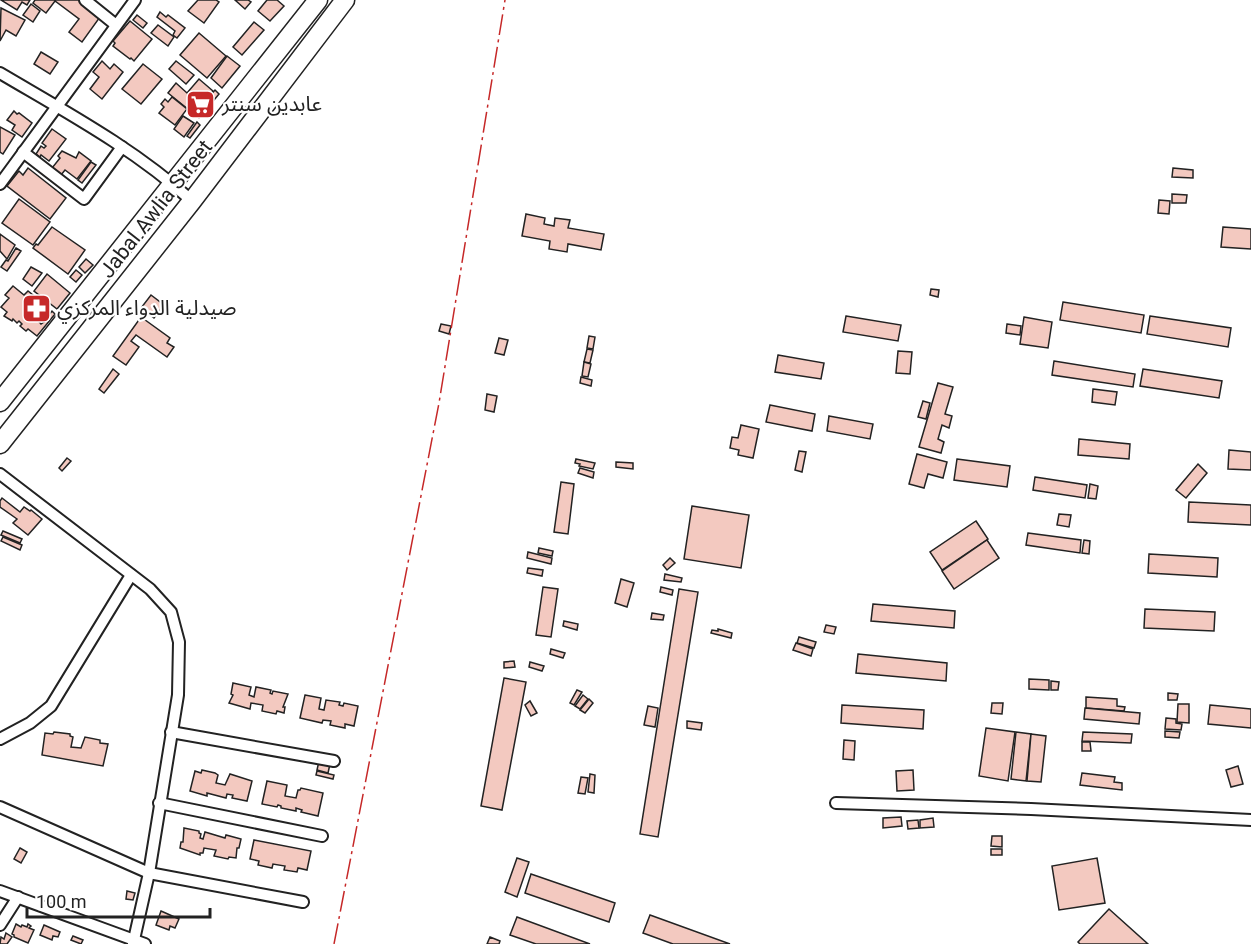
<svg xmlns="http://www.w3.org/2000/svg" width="1251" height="944" viewBox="0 0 1251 944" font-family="Roboto,'Noto Sans Arabic',sans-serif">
<rect width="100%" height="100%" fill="#fff"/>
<g fill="#f3c9c0" stroke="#222" stroke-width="1.5">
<polygon points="1,0 30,0 27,5 22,2 17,10"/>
<polygon points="35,0 78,0 100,17 82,42 69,32 79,19 55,1 46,13 33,3"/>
<polygon points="198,0 216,0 219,2 204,23 188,11"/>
<polygon points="235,0 248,0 251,2 245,9"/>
<polygon points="267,0 277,0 284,6 270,21 258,11"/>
<polygon points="31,4 40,11 33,22 23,15"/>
<polygon points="1,8 25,20 16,36 6,30 0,41"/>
<polygon points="160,12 166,17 168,15 185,28 177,38 173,35 175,31 157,17"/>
<polygon points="137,15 147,23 143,28 133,20"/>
<polygon points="130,21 152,39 134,61 131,58 130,59 113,46 115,43 113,41"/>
<polygon points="254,22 264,30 242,55 233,47"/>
<polygon points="158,25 174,37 168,46 151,33"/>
<polygon points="199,33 226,56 207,78 180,55"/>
<polygon points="41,52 58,62 50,74 34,64"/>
<polygon points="227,56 240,66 222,88 211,78"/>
<polygon points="102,61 110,69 114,64 123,72 102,99 90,89 99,77 93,72"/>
<polygon points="176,61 194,75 186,84 169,69"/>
<polygon points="143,64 162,79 141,104 122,89"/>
<polygon points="199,79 213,91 194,114 168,93 176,83 187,93"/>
<polygon points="215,90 219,94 199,118 194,114"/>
<polygon points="172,97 187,109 175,125 159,113 164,107 161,104 165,99 168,102"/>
<polygon points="14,111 17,114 19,113 32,123 22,137 12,130 15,125 7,120"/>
<polygon points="183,116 194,123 184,137 174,129"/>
<polygon points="197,122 200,125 190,138 187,136"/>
<polygon points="0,127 15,135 3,154 0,152"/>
<polygon points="52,129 66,139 49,161 41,155 40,157 36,154 41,146 44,148 46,146 42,143"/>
<polygon points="62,151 76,158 79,152 91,161 77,179 65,170 61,175 52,168 60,158 58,156"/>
<polygon points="91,162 96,165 82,183 78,180"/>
<polygon points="28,168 66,198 50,219 7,186 19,171 23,175"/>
<polygon points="1173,168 1193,170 1193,178 1172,177"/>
<polygon points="1172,194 1187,195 1186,203 1172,203"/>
<polygon points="19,199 50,222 33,245 2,223"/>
<polygon points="1159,200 1170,201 1169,214 1158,213"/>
<polygon points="526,214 545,218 544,224 554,226 555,218 570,220 568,228 604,234 601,250 568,244 567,252 549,249 550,241 522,236"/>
<polygon points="52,227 85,250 68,274 33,248 36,244 38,245"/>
<polygon points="1223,227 1251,229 1251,249 1221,247"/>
<polygon points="0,234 15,245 7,259 0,251"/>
<polygon points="16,248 21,251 7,271 1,267 6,260 8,261"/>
<polygon points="86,259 93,265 85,273 79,267"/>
<polygon points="31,267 42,273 32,286 23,279"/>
<polygon points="76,270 82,275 76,282 70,277"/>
<polygon points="47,274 70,293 57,309 34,291"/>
<polygon points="13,286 24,295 28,291 49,308 47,311 42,307 38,312 27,300 24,304 41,324 44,322 39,318 44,313 48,316 52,311 55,314 37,336 28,329 26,331 20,326 22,324 19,321 17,323 13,319 12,321 4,316 7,312 1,307 9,298 5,295"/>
<polygon points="931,289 939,290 938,297 930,295"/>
<polygon points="151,295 164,305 154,318 141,308"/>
<polygon points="1063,302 1144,315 1141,333 1060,320"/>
<polygon points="846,316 901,325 898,341 843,332"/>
<polygon points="1150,316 1231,328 1228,347 1147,334"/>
<polygon points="141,317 170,338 167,343 174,347 167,357 136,335 131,341 139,347 126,365 113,356"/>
<polygon points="1024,317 1052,322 1048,348 1020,344"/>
<polygon points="441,324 451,326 449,334 439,331"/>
<polygon points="1007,324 1021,326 1020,335 1006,333"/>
<polygon points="589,336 595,337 593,349 587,348"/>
<polygon points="499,338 508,340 504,355 495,353"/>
<polygon points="587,349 593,350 590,363 584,362"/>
<polygon points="898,351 912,352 910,374 896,373"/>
<polygon points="778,355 824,363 821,379 775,372"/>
<polygon points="1054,361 1135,374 1133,387 1052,375"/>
<polygon points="584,362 591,364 588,377 582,376"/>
<polygon points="113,369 119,374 104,393 99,389"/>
<polygon points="1143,369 1222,381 1219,398 1140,386"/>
<polygon points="581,377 592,380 591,386 580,383"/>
<polygon points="938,383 953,387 945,414 952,416 949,428 942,425 938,439 944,442 941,453 919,447"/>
<polygon points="1093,389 1117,392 1115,405 1092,402"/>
<polygon points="487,394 497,396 494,412 485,410"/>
<polygon points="923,401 930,403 926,419 918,417"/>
<polygon points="770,405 815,414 812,431 766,422"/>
<polygon points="829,416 873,424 870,439 827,431"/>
<polygon points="741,425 759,429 753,458 738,455 739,450 730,448 732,437 738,438"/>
<polygon points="1079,439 1130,444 1129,459 1078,455"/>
<polygon points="1229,450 1251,452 1251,470 1228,469"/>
<polygon points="799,451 806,452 802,472 795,470"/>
<polygon points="917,454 947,462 943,478 928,474 924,488 909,484"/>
<polygon points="67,458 71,461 62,471 59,468"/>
<polygon points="576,459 595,463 593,469 579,466 580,464 575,463"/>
<polygon points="957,459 1010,466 1007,487 954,480"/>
<polygon points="616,462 633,463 633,469 616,467"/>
<polygon points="1198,464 1207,473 1186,498 1176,490"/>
<polygon points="580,468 594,472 593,478 578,473"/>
<polygon points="1035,477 1087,485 1085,498 1033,490"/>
<polygon points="561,482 574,484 568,534 554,532"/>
<polygon points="1090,484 1098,486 1096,499 1088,498"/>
<polygon points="2,498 20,512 24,507 30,511 31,510 42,519 28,535 13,523 17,519 0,507 0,501"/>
<polygon points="1189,502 1251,505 1251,525 1188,522"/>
<polygon points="692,506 749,515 741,568 684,559"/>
<polygon points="1059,514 1071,515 1069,527 1057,525"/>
<polygon points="976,521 988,539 942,570 930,552"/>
<polygon points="3,531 22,539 20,543 1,535"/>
<polygon points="1028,533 1081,540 1080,553 1026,545"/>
<polygon points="3,537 22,545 20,550 1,541"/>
<polygon points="987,540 999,558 954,589 942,571"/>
<polygon points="1084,540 1090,541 1089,554 1082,553"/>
<polygon points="539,548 553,551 552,556 538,553"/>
<polygon points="528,552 552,558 551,564 527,558"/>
<polygon points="1149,554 1218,558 1217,577 1148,573"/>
<polygon points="670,558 675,563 667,570 663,565"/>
<polygon points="528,568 543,570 542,576 527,573"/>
<polygon points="665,574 682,578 681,582 664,580"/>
<polygon points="621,579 634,583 627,607 615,603"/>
<polygon points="543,587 558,589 551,637 536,635"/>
<polygon points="661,587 673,590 672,595 660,592"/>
<polygon points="679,589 698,592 658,837 640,834"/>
<polygon points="873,604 955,611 954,628 871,621"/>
<polygon points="1145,609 1215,612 1214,631 1144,628"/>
<polygon points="652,613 664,615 663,620 651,619"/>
<polygon points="564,621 578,624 577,630 563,626"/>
<polygon points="826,625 836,627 834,634 824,632"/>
<polygon points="718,629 732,633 731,638 711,633 712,630 718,631"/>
<polygon points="799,637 816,642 814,648 797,643"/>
<polygon points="796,643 813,649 811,656 793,650"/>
<polygon points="551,649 565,653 563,658 550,654"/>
<polygon points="858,654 947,663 946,681 856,673"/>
<polygon points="514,661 515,667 504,668 504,662"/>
<polygon points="530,662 544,666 542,671 529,667"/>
<polygon points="504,678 526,682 502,810 481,806"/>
<polygon points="1029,679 1049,680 1049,690 1029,689"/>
<polygon points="1051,681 1059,682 1058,690 1051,690"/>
<polygon points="233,683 251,687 249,695 254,697 256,687 271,690 270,693 272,694 273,691 288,694 283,707 285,707 284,713 277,711 276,714 262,711 263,705 251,703 250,709 229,703 233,695 231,694"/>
<polygon points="577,690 582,692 574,705 570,703"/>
<polygon points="1168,693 1178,694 1177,700 1168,700"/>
<polygon points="305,695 321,698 319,709 324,710 326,700 340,702 339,705 343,706 344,703 358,706 354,726 345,724 345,728 330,725 331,721 323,720 322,723 300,718"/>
<polygon points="583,695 588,699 580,709 575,706"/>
<polygon points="1086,697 1117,699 1117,706 1125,707 1124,711 1086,708"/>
<polygon points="589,699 593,703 585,713 580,710"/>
<polygon points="530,701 537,713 531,716 525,705"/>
<polygon points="992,703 1003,703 1002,714 991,713"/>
<polygon points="1178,704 1189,704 1189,723 1177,722"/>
<polygon points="842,705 924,710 923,729 841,723"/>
<polygon points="1210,705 1251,709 1251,728 1208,724"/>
<polygon points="648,706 658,708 655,727 644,725"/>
<polygon points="1085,708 1140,713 1139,724 1084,719"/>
<polygon points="1166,718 1176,719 1176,723 1182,724 1181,730 1165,729"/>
<polygon points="687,721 702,723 701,730 687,728"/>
<polygon points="986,728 1015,732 1008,781 979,776"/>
<polygon points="1165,731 1180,732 1179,738 1165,737"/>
<polygon points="54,732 70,734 70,736 73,737 71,747 81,748 85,737 100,740 100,743 108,744 103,766 42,755 45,733 53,734"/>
<polygon points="1016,732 1031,734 1026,781 1011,779"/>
<polygon points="1083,732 1132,734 1131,743 1082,741"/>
<polygon points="1031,734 1046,736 1041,782 1027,781"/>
<polygon points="844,740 855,741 854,760 843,759"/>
<polygon points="1082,742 1090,742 1091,751 1082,751"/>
<polygon points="319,761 330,764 328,773 317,770"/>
<polygon points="1238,766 1243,784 1231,787 1226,770"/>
<polygon points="202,770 215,773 218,775 216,783 225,785 230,774 252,781 247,801 232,798 233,795 227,794 226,798 207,793 207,796 190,791 195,771 201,773"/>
<polygon points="913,770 914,790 897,791 896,771"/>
<polygon points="317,771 334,775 333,779 316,775"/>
<polygon points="1082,773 1115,777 1114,782 1122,783 1122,790 1080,785"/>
<polygon points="590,774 595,775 594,793 588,792"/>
<polygon points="581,777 588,778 585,794 578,793"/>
<polygon points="267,781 287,785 285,796 296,798 298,790 300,790 301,788 323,793 318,816 301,812 302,810 296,808 296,811 281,808 281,806 278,805 277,807 262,804"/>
<polygon points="901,817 902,826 883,828 883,818"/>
<polygon points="933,818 934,827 920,828 920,820"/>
<polygon points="918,820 919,828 908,829 907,821"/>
<polygon points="184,828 199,831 199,833 201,834 200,838 203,839 205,832 225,838 226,835 241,839 239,848 237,848 236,858 229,857 228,859 214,856 216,850 204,848 203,853 200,853 200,855 180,848 181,842 183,842"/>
<polygon points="992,836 1002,836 1002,847 991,846"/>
<polygon points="254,840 311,851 307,870 298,868 297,872 284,870 285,866 273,864 272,868 258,865 259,861 250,859"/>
<polygon points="20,848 27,852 21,863 14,859"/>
<rect x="991" y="849" width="11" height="6"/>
<polygon points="517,858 529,862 517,897 505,892"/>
<polygon points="1097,858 1105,903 1059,910 1052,866"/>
<polygon points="531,874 615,903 609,922 525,893"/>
<polygon points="127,891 135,893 133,900 126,899"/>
<polygon points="1109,909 1148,944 1080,944 1078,942"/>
<polygon points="161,911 179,919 175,928 170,926 169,930 156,925"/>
<polygon points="650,915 730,944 673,944 643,933"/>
<polygon points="517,917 590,944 536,944 510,935"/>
<polygon points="16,924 21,927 22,925 27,927 28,924 31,926 29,928 34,930 28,943 14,937 14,935 12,934"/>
<polygon points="44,925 60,932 58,937 53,936 52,940 40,935"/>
<polygon points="6,933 12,937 7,944 0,944 1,937 4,939"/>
<polygon points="73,936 83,940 81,944 71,940"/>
<polygon points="490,937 500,941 499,944 487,944"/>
</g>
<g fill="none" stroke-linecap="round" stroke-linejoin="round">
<defs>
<g id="street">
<polyline points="85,0 116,25"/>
<path d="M 0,73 C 66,112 135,149 192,201"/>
<polyline points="23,152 84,199 122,147"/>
<polyline points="0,184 135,0"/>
<polyline points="0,474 150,589 171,612 179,642 178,695 149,873 133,944"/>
<polyline points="171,732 334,761"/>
<polyline points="0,739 30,723 51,706 131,575"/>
<polyline points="159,803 322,836"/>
<polyline points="836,803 1031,809 1251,820"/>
<polyline points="0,807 149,873 303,902"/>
<polyline points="0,891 145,944"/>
<polyline points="0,925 18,897"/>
</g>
<g id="primary">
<polyline points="0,402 318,0"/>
<polyline points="0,444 192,201 345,0"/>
</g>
</defs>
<use href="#street" stroke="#222" stroke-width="14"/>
<use href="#primary" stroke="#222" stroke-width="21"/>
<use href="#street" stroke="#fff" stroke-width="10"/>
<use href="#primary" stroke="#fff" stroke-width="18"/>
<polyline stroke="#c62828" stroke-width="1.5" stroke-dasharray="21 4.5 3 4.5" stroke-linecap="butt" points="334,944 439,403 505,0"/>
</g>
<defs>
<symbol id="supermarket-square" viewBox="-11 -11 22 22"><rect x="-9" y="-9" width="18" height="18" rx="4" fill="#c62828" stroke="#fff"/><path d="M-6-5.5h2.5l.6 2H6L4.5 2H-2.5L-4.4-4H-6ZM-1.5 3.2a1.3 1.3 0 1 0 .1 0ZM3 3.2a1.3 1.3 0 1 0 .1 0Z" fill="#fff"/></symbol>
<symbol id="pharmacy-square" viewBox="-11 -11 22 22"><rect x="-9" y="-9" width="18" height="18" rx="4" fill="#c62828" stroke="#fff"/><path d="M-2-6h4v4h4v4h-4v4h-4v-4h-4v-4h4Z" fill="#fff"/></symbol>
</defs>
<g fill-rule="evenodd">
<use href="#supermarket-square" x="184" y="88" width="33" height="33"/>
<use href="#pharmacy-square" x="20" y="292" width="33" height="33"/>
</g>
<g text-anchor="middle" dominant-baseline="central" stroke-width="4.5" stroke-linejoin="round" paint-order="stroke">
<g font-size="21" fill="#222" stroke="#fff" text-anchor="start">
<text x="222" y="104">عابدين سنتر</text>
<text x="57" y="308">صيدلية الدواء المركزي</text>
</g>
<g font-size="21" fill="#222" stroke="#fff">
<text transform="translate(156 209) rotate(-52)">Jabal Awlia Street</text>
</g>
</g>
<path d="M27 908v9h183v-9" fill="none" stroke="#222222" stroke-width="3"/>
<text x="36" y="908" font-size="18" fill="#222222" stroke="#ffffff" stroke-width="4.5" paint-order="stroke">100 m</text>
</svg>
